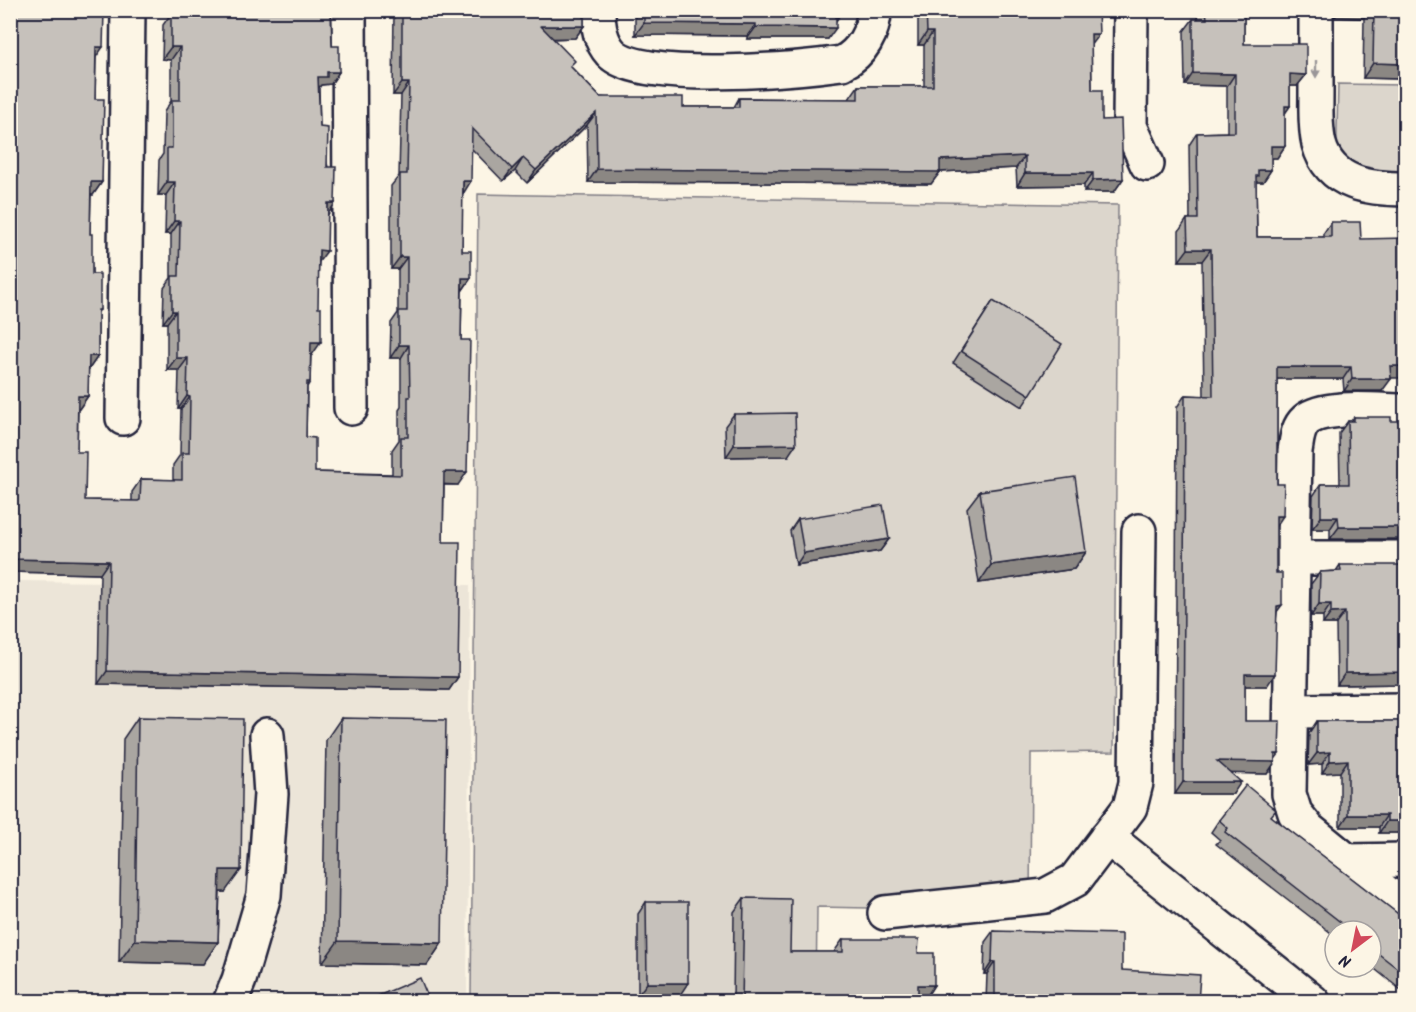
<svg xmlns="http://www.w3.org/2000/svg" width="1416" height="1012" viewBox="0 0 1416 1012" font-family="Kalam,sans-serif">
<rect width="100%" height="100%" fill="#fcf5e5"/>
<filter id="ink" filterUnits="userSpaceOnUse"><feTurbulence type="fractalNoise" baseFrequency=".0167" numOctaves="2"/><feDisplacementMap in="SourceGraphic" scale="12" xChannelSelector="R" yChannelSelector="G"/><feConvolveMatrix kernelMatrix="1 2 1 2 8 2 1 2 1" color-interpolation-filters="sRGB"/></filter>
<g filter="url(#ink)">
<polygon fill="#ece5d8" points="11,581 470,585 467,1001 11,1002"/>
<g fill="#dcd6cc" stroke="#7f7c84" stroke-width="1.5">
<polygon points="1338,84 1405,85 1405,179 1336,179"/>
<polygon points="478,194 1118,205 1114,752 1031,753 1030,911 817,907 816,1001 471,1002"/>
</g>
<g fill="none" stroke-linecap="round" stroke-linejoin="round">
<defs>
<g id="minor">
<polyline points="349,10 351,408"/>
<path d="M 598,10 C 598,26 600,41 611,53 C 640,84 798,69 842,63 C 861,54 874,32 874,10"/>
<polyline points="1131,10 1130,126 1147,164"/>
<path d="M 1316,10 C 1316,38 1316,66 1316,94 C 1316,110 1315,128 1319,144 C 1330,185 1371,189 1406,189"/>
<path d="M 1406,411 C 1381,411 1325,404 1306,420 C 1297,428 1297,440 1295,451 L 1289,794 L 1295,813 L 1308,829 L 1406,909"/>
<polyline points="123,418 128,10"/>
<polyline points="1294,558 1406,558"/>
<polyline points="1292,711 1406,710"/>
<polyline points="1107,837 1313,1002"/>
<polyline points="1346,861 1406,860"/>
<polyline points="885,913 1045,896 1075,880 1130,807 1136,783 1139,531"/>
<polyline points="230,1002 239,980 264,895 271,794 267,735"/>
</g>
</defs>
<use href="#minor" stroke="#22223b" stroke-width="38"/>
<use href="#minor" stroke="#fcf5e5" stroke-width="33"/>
</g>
<g fill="#aaa6a1" stroke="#22223b" stroke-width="1.5">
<polygon points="10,10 96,58 95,99 102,182 93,195 91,194 90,234 92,274 100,310 98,312 98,356 89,369 88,369 88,396 79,409 78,409 77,452 85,500 132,501 132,492 141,479 173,480 173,465 180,455 181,409 178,409 179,370 167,370 167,323 163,323 164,288 171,278 171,234 165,234 166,195 158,195 159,160 163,154 164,112 171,101 171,60 162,59 163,25 170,15 170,10 331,10 332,46 339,72 331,84 321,85 319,88 320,127 335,203 327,215 319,262 312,355 311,355 310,382 307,387 306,437 315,472 392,474 392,450 399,440 399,410 401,407 401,358 390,358 391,323 398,313 398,269 391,269 391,186 399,176 401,95 393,95 394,10 584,10 584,26 575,38 553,39 571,67 600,97 683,107 734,107 739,98 849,99 858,86 924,86 924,45 918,45 918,10 1098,10 1091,44 1092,90 1123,179 1114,192 1084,192 1084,185 1017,186 1016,168 940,172 931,184 588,182 587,125 527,183 515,171 503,181 472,149 462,194 462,251 471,278 462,291 458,485 444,485 443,542 458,677 449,690 98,684 100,574 10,572"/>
<polygon points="635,10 843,10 836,21 828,39 747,39 747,36 635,35"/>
<polygon points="1198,10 1244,10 1244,44 1306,75 1297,86 1290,86 1290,106 1285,113 1285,146 1277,158 1271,158 1271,170 1263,182 1256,182 1257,237 1323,237 1323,234 1331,222 1361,239 1391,378 1382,391 1344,391 1343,379 1277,379 1277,613 1267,686 1245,686 1245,721 1275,759 1275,762 1267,774 1231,773 1233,794 1175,794 1177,407 1185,395 1204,396 1202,261 1179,261 1179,231 1187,219 1190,219 1189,145 1197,133 1227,132 1227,86 1185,85 1184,31 1193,19 1198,19"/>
<polygon points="1335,10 1406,10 1406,71 1400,79 1363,78 1364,18 1335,17"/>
<polygon points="993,301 1030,395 1022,407 953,363"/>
<polygon points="734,414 788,456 726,457 725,426"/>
<polygon points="1354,417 1391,421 1406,539 1330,539 1330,529 1312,529 1313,496 1321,484 1340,484 1339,433 1348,421 1351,421"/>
<polygon points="980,491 1086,552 1074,569 979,583 967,508"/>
<polygon points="798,519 889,539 880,551 796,565 790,531"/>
<polygon points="1340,565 1406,684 1337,685 1336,624 1323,624 1323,616 1311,616 1311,584 1320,572 1336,571"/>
<polygon points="138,717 225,892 220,892 218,942 203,964 119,962 123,739"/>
<polygon points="341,718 442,943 427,965 322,963 326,740"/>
<polygon points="1317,721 1406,721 1406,833 1379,833 1379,827 1340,827 1340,772 1322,773 1322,764 1308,765 1309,733"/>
<polygon points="1271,816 1406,920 1406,994 1371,966 1371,931 1335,931 1335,936 1216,844 1220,840 1211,832 1219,820"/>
<polygon points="744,898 790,952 834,952 843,939 918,953 934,985 925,999 917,998 915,1002 733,1002 734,912"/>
<polygon points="646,902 680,995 638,995 638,914"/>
<polygon points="993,931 1122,970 1198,1002 986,1002 987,974 984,974 985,942"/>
</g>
<g fill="#8b8783" stroke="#22223b" stroke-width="1.5">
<polygon points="836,10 843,10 835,22"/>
<polygon points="1340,10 1369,10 1364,18 1335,17"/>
<polygon points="644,23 756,24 747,36 635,35"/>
<polygon points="541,26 584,26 575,38 533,39"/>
<polygon points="756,27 836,28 828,39 747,39"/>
<polygon points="927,32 933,32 924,45 918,45"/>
<polygon points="1091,34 1099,34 1090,46"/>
<polygon points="96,47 103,47 94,60"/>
<polygon points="171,47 180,47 171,60 162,59"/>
<polygon points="1373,63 1406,64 1406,71 1400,79 1363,78"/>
<polygon points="327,72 339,72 331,84 321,85 318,89 318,77"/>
<polygon points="1193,73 1235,74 1227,86 1185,85"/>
<polygon points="1290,74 1306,75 1297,86 1281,86"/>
<polygon points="402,83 409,83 401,95 393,95"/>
<polygon points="1285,106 1290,106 1282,118"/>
<polygon points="596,113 587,125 527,183 536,170"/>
<polygon points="1271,146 1285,146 1277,158 1262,158"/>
<polygon points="1025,156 1016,168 940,172 931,184 588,182 597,169 940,160"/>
<polygon points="523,158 515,171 503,181 512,169"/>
<polygon points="1258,170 1271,170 1263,182 1254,182"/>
<polygon points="1025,173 1093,173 1084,185 1017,186"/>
<polygon points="1123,179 1114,192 1084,192 1093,180"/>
<polygon points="463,181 471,181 463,194"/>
<polygon points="91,182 102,182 93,195 82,194"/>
<polygon points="167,182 175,182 166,195 158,195"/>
<polygon points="328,203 335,203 327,216"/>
<polygon points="174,221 180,221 171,234 165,234"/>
<polygon points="1188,249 1211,249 1202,261 1179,261"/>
<polygon points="319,250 327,251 318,263"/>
<polygon points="400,257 407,257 398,269 391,269"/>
<polygon points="462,278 471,278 462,291"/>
<polygon points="172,311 176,311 167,323 163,323"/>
<polygon points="311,342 321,342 312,355 302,354"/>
<polygon points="399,345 409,345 401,358 390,358"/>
<polygon points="89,356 98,356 89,369 80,369"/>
<polygon points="176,358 188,358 179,370 167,370"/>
<polygon points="1390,366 1406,366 1406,378 1382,378"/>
<polygon points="1277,367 1351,367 1343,379 1268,379"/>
<polygon points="1352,379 1391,379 1382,391 1344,391"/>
<polygon points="78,396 88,396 79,409 69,409"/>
<polygon points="187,396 190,397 181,409 178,409"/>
<polygon points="796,444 788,456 726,457 734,445"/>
<polygon points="444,472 467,472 458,485 435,484"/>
<polygon points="1276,516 1283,516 1275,528"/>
<polygon points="1321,517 1338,517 1330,529 1312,529"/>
<polygon points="1339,527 1406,527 1406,539 1330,539"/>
<polygon points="889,539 880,551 796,565 804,553"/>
<polygon points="1086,552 1074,569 979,583 991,565"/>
<polygon points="10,559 109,561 100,574 10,572"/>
<polygon points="1319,604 1331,604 1323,616 1311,616"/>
<polygon points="1282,605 1273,617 1277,606"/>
<polygon points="1345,612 1336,624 1323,624 1331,613"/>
<polygon points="107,671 458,677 449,690 98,684"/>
<polygon points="1406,672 1406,684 1337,685 1345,673"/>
<polygon points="1245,674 1275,674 1267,686 1236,686"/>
<polygon points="1330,752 1322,764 1308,765 1317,753"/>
<polygon points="1279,754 1273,762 1275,762 1267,774 1208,773 1217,761"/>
<polygon points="1348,760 1340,772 1322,773 1330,761"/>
<polygon points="1183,782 1241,782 1233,794 1175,794"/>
<polygon points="1348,815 1387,815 1379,827 1340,827"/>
<polygon points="1387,821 1406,821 1406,833 1379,833"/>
<polygon points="220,870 241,870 225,892 205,892"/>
<polygon points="135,940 218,942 203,964 119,962"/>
<polygon points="338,941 442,943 427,965 322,963"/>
<polygon points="992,962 995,962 987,974 984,974"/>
<polygon points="647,983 688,983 680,995 638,995"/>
<polygon points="918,985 934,985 925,999 917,998 915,1002 902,1002"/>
<polygon points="995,996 998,996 994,1002 990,1002"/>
</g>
<g fill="#c6c1bb" stroke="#22223b" stroke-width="1.5">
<polygon points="10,10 104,11 103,47 96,47 95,99 104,99 102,182 91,182 90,234 92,234 92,274 100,274 100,310 98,310 98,356 89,356 88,396 78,396 77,452 86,452 85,500 138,501 140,500 141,479 182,480 182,453 189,453 190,397 187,396 188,358 176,358 176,311 172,311 172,276 179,276 180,221 174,221 175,182 167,182 167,148 172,148 172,100 180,100 180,47 171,47 171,12 178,13 178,10 331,10 332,46 339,46 339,72 327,72 327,77 318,77 320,127 328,128 327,167 336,167 335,203 328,203 327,251 319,250 318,308 321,308 321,342 311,342 310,382 307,382 306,437 315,438 315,472 401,475 401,437 408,437 408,397 410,397 409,345 399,345 399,311 407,311 407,257 400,257 400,174 407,174 409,83 402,83 402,10 584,10 584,26 541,26 575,61 570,66 600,97 683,97 683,107 739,107 739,98 858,99 858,86 933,86 933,32 927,32 926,10 1098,10 1099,34 1091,34 1092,90 1102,90 1102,120 1121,119 1123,179 1093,180 1093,173 1025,173 1025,156 940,160 940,172 597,169 596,113 536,170 523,158 512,169 472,128 471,181 463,181 462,251 471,251 471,278 462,278 461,340 470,340 467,472 444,472 443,542 460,542 458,677 107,671 109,561 10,559"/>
<polygon points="644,10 836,10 836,28 756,27 756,24 644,23"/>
<polygon points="1206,10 1244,10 1244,44 1306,44 1306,75 1290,74 1290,106 1285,106 1285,146 1271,146 1271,170 1258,170 1258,176 1256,176 1257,237 1331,237 1331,222 1360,222 1361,239 1406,238 1406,366 1390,366 1391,379 1352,379 1351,367 1277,367 1277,484 1284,484 1283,516 1276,516 1276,573 1282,573 1282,605 1277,606 1275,674 1245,674 1245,721 1280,721 1279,754 1275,754 1275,762 1217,761 1241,782 1183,782 1185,395 1213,396 1211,249 1188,249 1187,219 1198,219 1197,133 1235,132 1235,74 1193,73 1193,19 1207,19"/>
<polygon points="1374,10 1406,10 1406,64 1373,63"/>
<polygon points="993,301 1062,344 1030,395 961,351"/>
<polygon points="795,413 796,444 734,445 734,414"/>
<polygon points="1354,417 1391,417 1391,421 1406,421 1406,527 1339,527 1338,517 1321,517 1321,484 1349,484 1348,421 1354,421"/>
<polygon points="1075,477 1086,552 991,565 980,491"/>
<polygon points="883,505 889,539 804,553 798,519"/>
<polygon points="1340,565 1406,565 1406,672 1345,673 1345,612 1331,613 1331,604 1319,604 1320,572 1341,571"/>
<polygon points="138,717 243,719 241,870 220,870 218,942 135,940"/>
<polygon points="341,718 446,720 442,943 338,941"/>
<polygon points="1317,721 1406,721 1406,821 1387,821 1387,815 1348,815 1348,760 1330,761 1330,752 1317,753"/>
<polygon points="1246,785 1276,810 1271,816 1406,920 1406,975 1371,948 1371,931 1352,931 1225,832 1228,828 1219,820"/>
<polygon points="744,898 791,899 790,952 843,952 843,939 919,939 918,953 934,953 934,985 918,985 918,997 905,997 905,1002 742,1002"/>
<polygon points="646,902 688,902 688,983 647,983"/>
<polygon points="993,931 1122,934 1122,970 1200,975 1198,1002 998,1002 998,996 995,996 995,962 992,962"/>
<polygon points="420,978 430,1002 364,1002"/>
<polygon points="1236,993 1247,1002 1229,1002"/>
</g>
<defs><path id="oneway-solid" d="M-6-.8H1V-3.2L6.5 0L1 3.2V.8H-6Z" transform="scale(1.5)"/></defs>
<use fill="#9a9698" href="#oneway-solid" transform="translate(1316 69) rotate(90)"/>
</g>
<rect width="1416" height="1012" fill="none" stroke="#fcf5e5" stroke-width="36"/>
<rect x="18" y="18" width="1380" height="976" fill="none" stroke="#22223b" stroke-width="2" filter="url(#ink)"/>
<g transform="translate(1353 949) rotate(212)"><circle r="28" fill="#fcf5e5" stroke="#a5a1a1" stroke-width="1.5"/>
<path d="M0-4.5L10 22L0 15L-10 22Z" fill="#d1495b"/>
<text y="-9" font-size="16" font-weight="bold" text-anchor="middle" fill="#22223b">N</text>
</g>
</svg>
